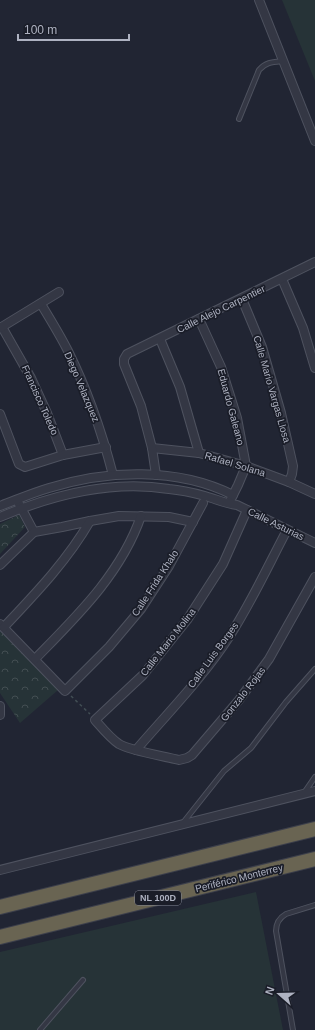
<svg xmlns="http://www.w3.org/2000/svg" width="315" height="1030" viewBox="0 0 315 1030" font-family="Helvetica,sans-serif">
<defs>
<pattern id="forest-crowns" width="20" height="18" patternUnits="userSpaceOnUse"><rect width="20" height="18" fill="#263337"/><path d="M2 6a3 3 0 1 1 6 0M12 15a3 3 0 1 1 6 0" fill="none" stroke="#434e52"/></pattern>
</defs>
<rect width="100%" height="100%" fill="#212533"/>
<g fill="#263337">
<polygon points="282,0 315,0 315,81"/>
<polygon points="256,892 283,1030 0,1030 0,952"/>
</g>
<g fill="url(#forest-crowns)">
<polygon points="19,515 25,527 0,554 0,524"/>
<polygon points="0,631 58,690 20,723 0,693"/>
</g>
<g fill="none" stroke-linecap="round" stroke-linejoin="round">
<defs>
<g id="lane">
<path d="M 239,119 L 259,70 C 266,62 273,62 283,61"/>
<polyline points="304,793 315,777"/>
<polyline points="182,824 224,771 251,748 286,702 315,669"/>
<polyline points="40,1030 83,980"/>
<path d="M 293,1030 L 276,931 C 276,923 279,918 286,914 L 315,905"/>
</g>
<g id="street">
<polyline points="259,0 315,141"/>
<polyline points="282,279 303,328 315,368"/>
<polyline points="242,299 262,347 281,413 293,466 292,474 289,482"/>
<path d="M 41,304 C 50,319 60,335 68,351 C 88,391 102,433 113,475"/>
<polyline points="199,319 221,367 237,418 246,466 238,485 231,499"/>
<polyline points="2,327 31,378 47,413 63,455"/>
<polyline points="0,328 59,292"/>
<polyline points="160,339 180,387 199,453"/>
<polyline points="0,414 19,464 25,467 63,455 106,447"/>
<polyline points="152,448 199,453 246,466 289,482 315,494"/>
<polyline points="156,475 152,448 141,406 124,364 124,359 127,354 315,262"/>
<polyline points="19,504 34,532"/>
<path d="M 0,506 C 16,500 32,493 49,488 C 107,470 177,467 233,495"/>
<path d="M 247,510 L 223,564 L 187,620 L 143,675 L 95,720 C 102,728 110,738 119,744 C 131,751 164,756 179,760 L 187,758 L 192,755 L 239,700 L 269,659 L 315,577"/>
<path d="M 0,517 C 52,495 113,480 169,489 C 181,490 194,493 205,496 C 216,499 226,504 237,505 L 315,543"/>
<polyline points="0,565 34,532 62,527 90,521 119,516 169,517 193,522"/>
<polyline points="0,624 65,691 109,647 141,609 169,566 203,503"/>
<path d="M 4,627 C 35,594 67,561 90,521"/>
<path d="M 35,659 C 76,617 121,574 141,516"/>
<polyline points="0,706 0,715"/>
<path d="M 136,750 C 167,714 204,676 229,637 C 251,603 268,566 287,530"/>
<polyline points="0,870 315,791"/>
</g>
<g id="highway">
<polyline points="0,907 315,829"/>
<polyline points="0,937 315,859"/>
</g>
</defs>
<use href="#lane" stroke="#4e525f" stroke-width="6"/>
<use href="#street" stroke="#4e525f" stroke-width="10"/>
<use href="#highway" stroke="#3c3f4b" stroke-width="16"/>
<polyline stroke="#424e54" stroke-width="1.5" stroke-dasharray="3 3" stroke-linecap="butt" points="71,696 90,714"/>
<use href="#lane" stroke="#343744" stroke-width="4"/>
<use href="#street" stroke="#343744" stroke-width="8"/>
<use href="#highway" stroke="#696452" stroke-width="14"/>
</g>
<g text-anchor="middle" dominant-baseline="central" stroke-width="3.5" stroke-linejoin="round" paint-order="stroke">
<rect fill="#1a1d28" stroke="#828593" stroke-width="1" x="135" y="891" width="46" height="14" rx="3"/>
<g font-size="9" font-weight="bold" fill="#aeb2c1">
<text x="158" y="898">NL 100D</text>
</g>
<g font-size="10" fill="#aeb2c1" stroke="#1a1d28">
<text transform="translate(221 309) rotate(-26)">Calle Alejo Carpentier</text>
<text transform="translate(82 387) rotate(67)">Diego Velazquez</text>
<text transform="translate(272 389) rotate(74)">Calle Mario Vargas Llosa</text>
<text transform="translate(40 400) rotate(66)">Francisco Toledo</text>
<text transform="translate(231 407) rotate(75)">Eduardo Galeano</text>
<text transform="translate(235 464) rotate(17)">Rafael Solana</text>
<text transform="translate(276 524) rotate(26)">Calle Asturias</text>
<text transform="translate(155 583) rotate(-57)">Calle Frida Khalo</text>
<text transform="translate(168 642) rotate(-52)">Calle Mario Molina</text>
<text transform="translate(213 655) rotate(-54)">Calle Luis Borges</text>
<text transform="translate(243 694) rotate(-52)">Gonzalo Rojas</text>
<text transform="translate(239 878) rotate(-14)">Periférico Monterrey</text>
</g>
</g>
<g transform="translate(279 994) rotate(290)" stroke="#1a1d28" stroke-width="3" paint-order="stroke">
<path d="M0-3L7 15L0 10L-7 15Z" fill="#aeb2c1"/>
<text y="-6" font-size="11" font-weight="bold" text-anchor="middle" fill="#aeb2c1">N</text>
</g>
<path d="M18 34v6h111v-6" fill="none" stroke="#aeb2c1" stroke-width="2"/>
<text x="24" y="34" font-size="12" fill="#aeb2c1" stroke="#1a1d28" stroke-width="3" paint-order="stroke">100 m</text>
</svg>
